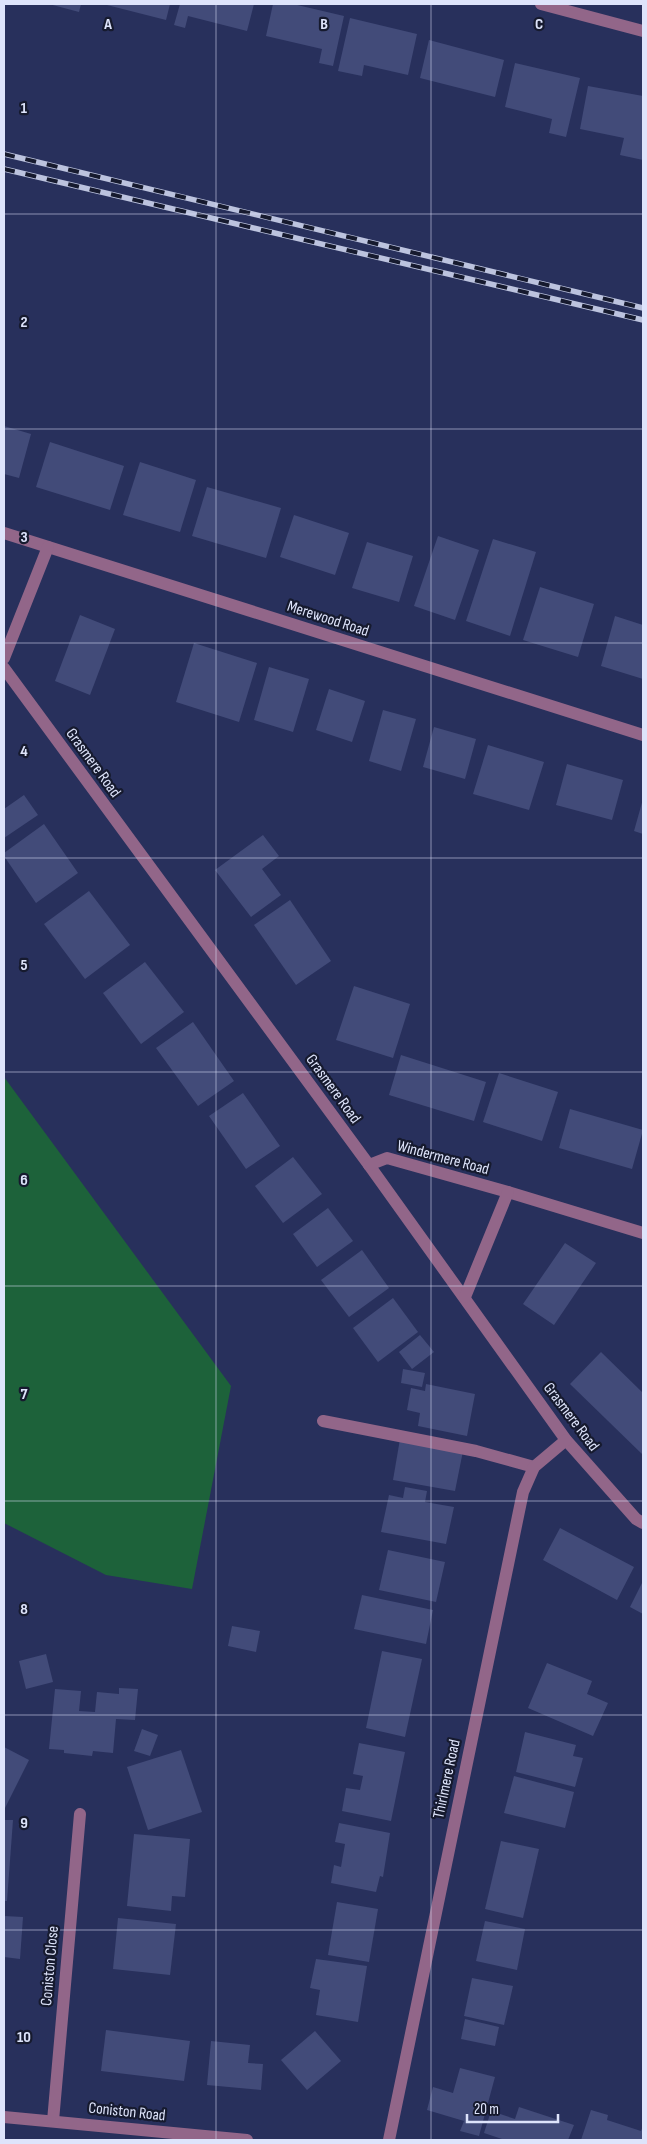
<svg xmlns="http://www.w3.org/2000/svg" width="647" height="2144" viewBox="0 0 647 2144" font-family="'Sofia Sans Condensed',sans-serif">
<rect width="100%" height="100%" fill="#28305c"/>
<polygon fill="#1d623a" points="4,1077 231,1386 192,1589 106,1575 4,1523"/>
<g fill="#424b79">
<polygon points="49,4 81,4 79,12"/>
<polygon points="103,4 170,4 166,20"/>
<polygon points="180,4 254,4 247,31 188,16 185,28 174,25"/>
<polygon points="273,4 293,4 344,16 333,66 319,63 322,49 266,36"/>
<polygon points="350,18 417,34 408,75 364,65 362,76 338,71"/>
<polygon points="429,40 504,60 495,97 420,78"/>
<polygon points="515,63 580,78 566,137 549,133 552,119 505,107"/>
<polygon points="588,86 643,96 643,160 620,155 624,138 580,129"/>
<polygon points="4,426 31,434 19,478 4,474"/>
<polygon points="50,442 124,466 110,510 36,487"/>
<polygon points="140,462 196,480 180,532 123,515"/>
<polygon points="207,487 281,508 266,558 192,536"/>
<polygon points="294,515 349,533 335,575 280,557"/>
<polygon points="438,536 479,550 455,620 414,606"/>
<polygon points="493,539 536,552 510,636 466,621"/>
<polygon points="367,542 413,556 399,602 352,588"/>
<polygon points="540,587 594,604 578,657 523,640"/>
<polygon points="80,615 115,629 90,695 55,681"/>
<polygon points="615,616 643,625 643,679 601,666"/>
<polygon points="194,643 257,663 239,722 176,702"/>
<polygon points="269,667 309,679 293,732 254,720"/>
<polygon points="329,689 365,701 352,742 316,730"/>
<polygon points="383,710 416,719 401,771 369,761"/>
<polygon points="434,727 476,739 465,779 423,767"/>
<polygon points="488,745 544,762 529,810 473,794"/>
<polygon points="567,764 623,780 612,820 556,805"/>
<polygon points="24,795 38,815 4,838 4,809"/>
<polygon points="643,799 643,834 634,831"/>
<polygon points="44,824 78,873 36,903 4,856 4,853"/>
<polygon points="263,835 279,856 262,869 281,895 251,917 215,870"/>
<polygon points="89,891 130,945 85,979 44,924"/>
<polygon points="290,900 331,961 296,985 254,925"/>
<polygon points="145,962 184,1012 141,1044 103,993"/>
<polygon points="354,986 410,1004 393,1058 336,1040"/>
<polygon points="193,1022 234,1081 198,1106 156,1048"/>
<polygon points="401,1055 486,1082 474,1121 389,1095"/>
<polygon points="499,1073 558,1092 542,1141 483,1122"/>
<polygon points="243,1093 280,1146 246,1169 209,1116"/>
<polygon points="570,1109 643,1130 632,1169 559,1148"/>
<polygon points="293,1157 322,1194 283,1223 255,1186"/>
<polygon points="328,1208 353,1241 317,1267 293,1234"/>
<polygon points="565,1243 596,1263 554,1325 523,1304"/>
<polygon points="362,1250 389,1288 349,1317 321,1280"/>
<polygon points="393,1298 418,1332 378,1362 353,1328"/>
<polygon points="420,1335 434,1352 412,1369 399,1352"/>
<polygon points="601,1352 643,1393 643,1455 570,1384"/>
<polygon points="403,1369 425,1373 422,1387 401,1383"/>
<polygon points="426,1384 475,1394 467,1436 418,1426 420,1413 407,1410 411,1388 425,1391"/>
<polygon points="400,1439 463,1451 455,1491 393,1480"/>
<polygon points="405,1487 427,1491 425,1502 454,1507 446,1544 381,1532 389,1495 403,1498"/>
<polygon points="560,1528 634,1567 617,1600 543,1560"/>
<polygon points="388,1550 445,1562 436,1602 379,1590"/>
<polygon points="643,1581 643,1614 630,1607"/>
<polygon points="362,1595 433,1610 426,1644 354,1629"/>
<polygon points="232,1626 260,1631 256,1652 228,1646"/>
<polygon points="382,1651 422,1659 405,1737 366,1728"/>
<polygon points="46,1654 53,1682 26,1689 19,1661"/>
<polygon points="547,1663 592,1681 587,1694 608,1703 593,1736 528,1708"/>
<polygon points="119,1688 138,1689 135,1720 116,1719 113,1753 93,1751 92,1756 64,1753 64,1750 49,1749 55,1689 81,1691 79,1711 95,1712 97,1692 119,1694"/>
<polygon points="142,1729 158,1735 150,1756 134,1751"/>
<polygon points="525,1732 576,1745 573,1756 583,1758 575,1787 516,1772"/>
<polygon points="359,1743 405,1752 391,1821 342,1811 346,1788 360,1790 363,1776 353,1774"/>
<polygon points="4,1747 29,1760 4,1810"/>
<polygon points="181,1750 202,1812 148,1830 127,1767"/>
<polygon points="514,1776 574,1792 565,1828 504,1813"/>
<polygon points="4,1820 13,1820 7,1901 4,1901"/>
<polygon points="339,1823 390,1833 383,1877 380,1876 376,1892 331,1883 334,1865 341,1867 345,1844 335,1842"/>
<polygon points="134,1834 190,1839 185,1897 172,1896 171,1911 127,1906"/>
<polygon points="501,1841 539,1849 523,1918 485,1909"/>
<polygon points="337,1902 378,1909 369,1962 328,1955"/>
<polygon points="4,1916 23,1917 20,1959 4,1957"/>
<polygon points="118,1918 176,1924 170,1975 113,1969"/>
<polygon points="485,1921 525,1929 517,1970 476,1961"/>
<polygon points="316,1959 367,1966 358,2022 316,2015 320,1990 310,1988"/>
<polygon points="472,1978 513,1986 504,2025 464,2016"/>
<polygon points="465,2019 499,2027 495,2046 461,2039"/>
<polygon points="106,2030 190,2041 184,2081 101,2071"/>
<polygon points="315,2031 341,2061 307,2090 281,2060"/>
<polygon points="211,2041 250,2045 248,2063 263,2064 261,2090 207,2085"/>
<polygon points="460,2068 495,2077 479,2136 460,2131 464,2121 427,2110 433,2087 453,2093"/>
<polygon points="519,2107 574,2125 568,2140 505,2140 484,2133 491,2111 515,2119"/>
<polygon points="591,2110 608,2115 607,2120 641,2131 643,2126 643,2140 581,2140"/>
</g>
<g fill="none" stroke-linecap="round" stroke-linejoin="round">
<g stroke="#926689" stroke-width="12">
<polyline points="541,4 643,31"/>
<polyline points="4,533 643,735"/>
<polyline points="4,658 48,547"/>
<polyline points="4,668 369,1165 566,1440 636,1519 643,1523"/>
<polyline points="369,1165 387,1158 508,1192 643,1233"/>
<polyline points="465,1297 508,1192"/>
<polyline points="323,1421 476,1451 534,1467"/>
<polyline points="4,2117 247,2140"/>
<polyline points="53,2121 80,1814"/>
<polyline points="389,2140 523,1492 534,1467 566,1440"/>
</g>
<defs>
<g id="rail">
<polyline points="4,154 643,308"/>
<polyline points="4,169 643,320"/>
</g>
</defs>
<use href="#rail" stroke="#bcc3de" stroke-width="5.5"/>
<use href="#rail" stroke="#161a2e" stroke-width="4" stroke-dasharray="11" stroke-linecap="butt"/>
</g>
<path fill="none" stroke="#dee4fb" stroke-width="1" stroke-opacity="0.55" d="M 216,4 L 216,2140M 431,4 L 431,2140M 4,214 L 643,214M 4,429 L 643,429M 4,643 L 643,643M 4,858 L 643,858M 4,1072 L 643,1072M 4,1286 L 643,1286M 4,1501 L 643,1501M 4,1715 L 643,1715M 4,1930 L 643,1930"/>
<g text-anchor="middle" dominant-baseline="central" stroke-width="4.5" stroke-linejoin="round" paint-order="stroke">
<g font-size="16" fill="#dee4fb" stroke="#161a2e">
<text transform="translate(328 619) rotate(18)">Merewood Road</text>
<text transform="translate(93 763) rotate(54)">Grasmere Road</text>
<text transform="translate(333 1089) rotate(54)">Grasmere Road</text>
<text transform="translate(443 1158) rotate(15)">Windermere Road</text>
<text transform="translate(571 1417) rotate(53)">Grasmere Road</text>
<text transform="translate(447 1779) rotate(-78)">Thirlmere Road</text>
<text transform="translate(50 1966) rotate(-85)">Coniston Close</text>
<text transform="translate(127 2112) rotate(6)">Coniston Road</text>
</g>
</g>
<g font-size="16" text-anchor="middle" font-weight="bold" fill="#dee4fb" stroke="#161a2e" stroke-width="4.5" stroke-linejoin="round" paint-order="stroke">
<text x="108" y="29">A</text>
<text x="324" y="29">B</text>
<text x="539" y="29">C</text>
<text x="24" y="113">1</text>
<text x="24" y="327">2</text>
<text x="24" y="542">3</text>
<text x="24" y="756">4</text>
<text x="24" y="970">5</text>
<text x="24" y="1185">6</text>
<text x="24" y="1399">7</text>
<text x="24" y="1614">8</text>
<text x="24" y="1828">9</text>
<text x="24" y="2042">10</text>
</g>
<rect width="647" height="2144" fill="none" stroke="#dee4fb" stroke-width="10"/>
<path d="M467 2114v8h91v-8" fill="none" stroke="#dee4fb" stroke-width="2.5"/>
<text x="474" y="2114" font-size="15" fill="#dee4fb" stroke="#161a2e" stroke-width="4" paint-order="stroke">20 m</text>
</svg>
